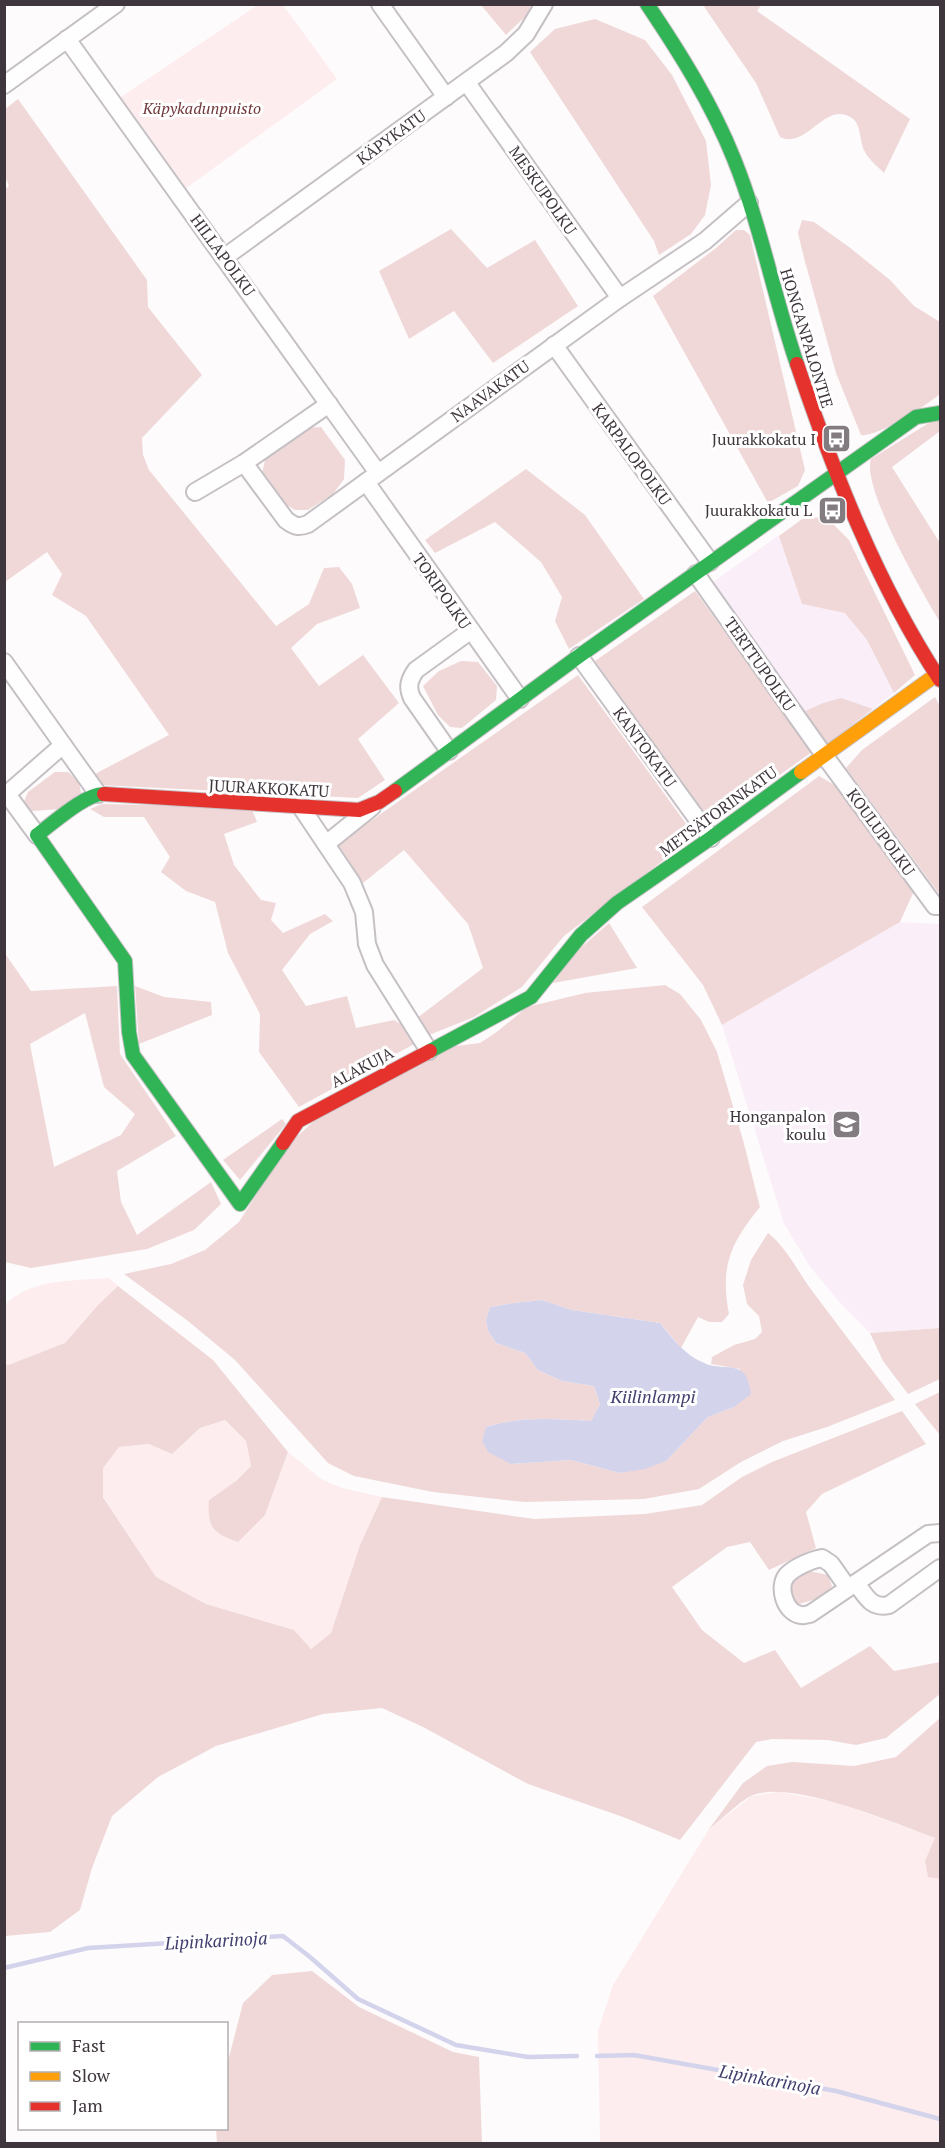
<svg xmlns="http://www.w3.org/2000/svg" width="945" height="2148" viewBox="0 0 945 2148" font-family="'PT Serif',serif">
<rect width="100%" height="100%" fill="#fefbfd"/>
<g fill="#faeff8">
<polygon points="779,535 802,604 845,612 867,640 894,693 873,709 823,703 805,711 710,584"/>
<polygon points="900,922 940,924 940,1328 870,1333 841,1304 811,1268 784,1224 722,1025"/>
</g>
<g fill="#feedee">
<polygon points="258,5 283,5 337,79 185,189 118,99"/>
<path d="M 109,1278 L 118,1286 L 98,1305 L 65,1343 L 7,1365 L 5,1364 L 5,1305 C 31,1278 74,1281 109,1278 Z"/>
<polygon points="225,1420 246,1441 251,1466 236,1481 209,1500 265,1515 288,1452 321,1479 342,1488 382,1497 360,1545 331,1633 311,1649 294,1630 206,1604 156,1577 103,1496 102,1468 119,1447 149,1444 172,1453 200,1428"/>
<polygon points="779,1792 836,1802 935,1838 929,1877 940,1879 940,2143 600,2143 598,2031 613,1985 709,1829 752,1796"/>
</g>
<g fill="#f0d8d8" fill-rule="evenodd">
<polygon points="481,5 531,5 527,15 506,35"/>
<path d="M 703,5 L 761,5 L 757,11 L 910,119 L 884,173 C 878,167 869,160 865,152 C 859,142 862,125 852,118 C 825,100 807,150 780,137 L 756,83 Z"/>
<polygon points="595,19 645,40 672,75 706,141 711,185 705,215 691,234 659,255 654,241 530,52 555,29"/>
<polygon points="18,99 147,280 148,307 202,375 142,438 143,455 149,470 276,626 309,604 324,568 339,567 352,584 360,608 317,624 291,648 319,686 363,655 399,703 358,739 385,780 358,798 100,785 93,775 169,735 86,616 52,595 62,574 47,552 5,582 4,190 9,186 5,177 4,110"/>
<path d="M 802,220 L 814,222 L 849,247 L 890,280 L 914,306 L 940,322 L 940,394 C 927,405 876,438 861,435 L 836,373 L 804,258 L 798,233 Z"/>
<polygon points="451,229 487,268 535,240 578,306 493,363 454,311 409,339 379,271"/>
<polygon points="736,230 744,230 750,235 805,470 798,486 768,503 653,296 716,248"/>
<path d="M 940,419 L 940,431 L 892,467 L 940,543 L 940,622 C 923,594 861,487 871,459 L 927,424 Z"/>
<polygon points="321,427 345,460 344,479 333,494 308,510 295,510 283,503 262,473 266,456 306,428"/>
<polygon points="526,469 585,515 644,599 569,649 555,621 562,597 541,562 495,522 435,553 425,540"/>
<polygon points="805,517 827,518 849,540 915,675 894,693 867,640 845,613 802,604 779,536"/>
<polygon points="695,591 812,752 712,823 595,661"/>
<polygon points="461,661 478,662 497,686 496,700 462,728 450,727 438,715 423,686 439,671"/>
<polygon points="578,675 695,836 564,936 522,987 474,1017 424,1037 417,1018 483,968 468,924 404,850 363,883 338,844"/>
<polygon points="935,697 940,706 940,895 846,768 862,750"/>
<polygon points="841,698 873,709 826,745 805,711 823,703"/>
<polygon points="55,772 68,772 79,782 81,793 61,809 32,811 23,804 28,792"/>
<polygon points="819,776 843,790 914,891 900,922 722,1025 703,985 642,907"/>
<polygon points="102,804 251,807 257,822 224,834 234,865 261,900 276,903 271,920 283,933 325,914 333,921 310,934 282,970 306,1006 347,996 356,1028 394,1020 404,1026 416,1043 299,1107 259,1052 260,1014 228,953 215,902 186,891 161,872 170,857 144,817 104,817 90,809"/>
<polygon points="609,923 637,968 553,983 576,952"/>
<path d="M 4,952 L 31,991 L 117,986 L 120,1054 L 176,1136 L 117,1171 L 121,1202 L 137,1235 L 211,1182 L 221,1204 L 194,1230 L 147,1249 L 31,1268 L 5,1262 ZM 85,1013 L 104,1087 L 135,1114 L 121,1135 L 54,1167 L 30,1044 Z"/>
<path d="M 665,985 L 680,994 L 701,1020 L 717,1052 L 743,1140 L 760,1207 C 730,1244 720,1266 729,1314 L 722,1322 L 709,1322 L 698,1317 L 681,1348 L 660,1323 L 572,1310 L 542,1300 L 514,1303 L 490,1307 L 486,1320 L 488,1331 L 496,1343 L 525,1353 L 538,1370 L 562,1381 L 594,1386 L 600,1404 L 591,1421 C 555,1419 520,1416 486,1427 L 511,1464 L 571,1460 L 620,1473 L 666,1461 L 708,1417 L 734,1407 L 740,1369 L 711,1364 L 712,1357 L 734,1345 L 755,1339 L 762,1332 L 759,1316 L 747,1304 L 743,1285 L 751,1260 L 768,1233 C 786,1247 797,1270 810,1288 C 838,1326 867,1363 895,1400 L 827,1427 L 783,1441 L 741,1462 L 699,1489 L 644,1499 L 524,1502 L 433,1492 L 354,1476 L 328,1463 L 235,1360 L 188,1321 L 124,1274 L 171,1264 L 205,1250 L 239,1222 L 288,1145 L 328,1108 L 448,1047 L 480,1043 L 498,1031 L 527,1007 L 585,993 Z"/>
<polygon points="135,986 164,997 211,1002 212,1015 139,1044"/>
<polygon points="282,1119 286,1124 240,1180 223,1160"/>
<path d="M 118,1286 L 213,1360 L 288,1452 L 265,1515 L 238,1542 C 213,1533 207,1528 209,1500 L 236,1481 L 251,1466 L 246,1441 L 225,1420 L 200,1428 L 172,1454 L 149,1444 L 119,1447 L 103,1468 L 103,1497 L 156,1577 L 206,1604 L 294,1630 L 311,1649 L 331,1633 L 360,1545 L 382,1497 L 534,1519 L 645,1514 L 702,1505 L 742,1477 L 772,1462 L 902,1411 L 926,1444 L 822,1494 L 806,1512 L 816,1548 L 769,1570 L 750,1542 L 727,1547 L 672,1587 L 702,1630 L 744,1663 L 775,1650 L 801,1688 L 870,1646 L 894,1671 L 940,1662 L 940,1694 L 886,1738 L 856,1745 L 828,1740 L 772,1739 L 756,1742 L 680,1840 L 623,1817 L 528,1784 L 423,1727 L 382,1708 L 323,1714 L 216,1746 L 158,1777 L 112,1816 L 92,1868 L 80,1910 L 50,1932 L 5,1936 L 5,1364 L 8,1365 L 65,1343 L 98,1305 Z"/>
<polygon points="940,1328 940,1379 908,1394 883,1361 870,1333"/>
<polygon points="940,1392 940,1435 915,1404"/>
<polygon points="809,1571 828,1575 832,1586 826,1596 796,1605 788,1592 790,1580"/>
<path d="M 940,1718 L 940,1879 L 928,1877 L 925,1861 L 935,1838 C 893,1823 794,1780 753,1795 C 742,1799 720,1821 709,1829 L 743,1783 L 767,1766 L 792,1762 L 854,1766 L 896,1757 Z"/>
<polygon points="312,1971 359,2007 453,2052 479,2057 482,2143 217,2143 216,2129 226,2128 227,2065 243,2003 272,1975"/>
</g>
<path fill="#d3d3ec" d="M 542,1300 L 572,1310 L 660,1323 C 672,1338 684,1354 702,1362 C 726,1374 746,1355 751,1394 L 734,1407 L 708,1417 L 666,1461 L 645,1469 L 620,1473 L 571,1460 L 511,1464 L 488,1452 L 482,1441 L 486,1427 C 520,1416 555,1419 591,1421 L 600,1404 L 594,1386 L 562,1381 L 538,1370 L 525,1353 L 496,1343 L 488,1331 L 486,1320 L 490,1307 L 514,1303 Z"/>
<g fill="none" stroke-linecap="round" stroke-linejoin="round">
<g stroke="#d3d3ec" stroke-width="4.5">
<polyline points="4,1968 88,1948 283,1936 310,1957 358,1999 456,2045 528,2057 577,2056"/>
<polyline points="597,2056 634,2055 836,2091 940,2119"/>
</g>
<defs>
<g id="street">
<polyline points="380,4 446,97"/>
<polyline points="67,39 378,473"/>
<polyline points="467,83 620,298"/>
<polyline points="4,85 116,4"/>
<polyline points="225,257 506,53 526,34 544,4"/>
<polyline points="554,345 710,562"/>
<path d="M 244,463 L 286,520 C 294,526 298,528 308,524 L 620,298 L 705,241 L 749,203"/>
<polyline points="366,482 520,699"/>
<polyline points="195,492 244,463 329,404"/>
<polyline points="696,574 824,755 935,906 940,906"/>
<polyline points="579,656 711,838"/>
<polyline points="4,662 63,745 7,794 37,835"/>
<polyline points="63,745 98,794"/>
<path d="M 449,751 L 412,698 C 407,687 409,680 416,670 L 470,631"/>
<polyline points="301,807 352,883 364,912 367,944 375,965 429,1051"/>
<polyline points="326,844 372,807"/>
<path d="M 856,1583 C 866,1596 871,1609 889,1605 L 940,1568"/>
<path d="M 848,1588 L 831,1564 L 822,1558 C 811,1560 795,1567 787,1575 C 777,1587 785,1613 801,1615 C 804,1616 807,1614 810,1614 L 928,1534 L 940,1533"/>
</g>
<g id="fast">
<path d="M 647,4 C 680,53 712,104 734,159 C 761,226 774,297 797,364"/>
<polyline points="395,791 579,656 916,417 940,413"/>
<path d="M 104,794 C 86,793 52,824 37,835 L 125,961 L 129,1032 L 133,1055 L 240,1204 L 283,1143"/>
<polyline points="430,1051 531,997 581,935 617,903 711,838 801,772"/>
</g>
<polyline id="slow" points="801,772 940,672"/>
<g id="jam">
<path d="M 797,364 C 834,473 877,584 940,680"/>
<polyline points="104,794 359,810 379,802 395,791"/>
<polyline points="283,1143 298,1121 430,1051"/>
</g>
</defs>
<use href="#street" stroke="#c5c0c4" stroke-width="20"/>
<use href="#fast" stroke="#c5c0c4" stroke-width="16"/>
<use href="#slow" stroke="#c5c0c4" stroke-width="16"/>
<use href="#jam" stroke="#c5c0c4" stroke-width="16"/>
<use href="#street" stroke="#fffeff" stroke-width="16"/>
<use href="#fast" stroke="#30b455" stroke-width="14"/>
<use href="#slow" stroke="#ff9f0a" stroke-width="14"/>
<use href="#jam" stroke="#e5322d" stroke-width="14"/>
</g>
<defs>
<symbol id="bus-square" viewBox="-11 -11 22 22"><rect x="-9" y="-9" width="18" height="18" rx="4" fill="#827b80" stroke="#fff"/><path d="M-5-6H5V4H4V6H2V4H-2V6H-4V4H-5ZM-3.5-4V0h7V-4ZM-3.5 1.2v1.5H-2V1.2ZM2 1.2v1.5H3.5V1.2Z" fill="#fff"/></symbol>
<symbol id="school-square" viewBox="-11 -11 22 22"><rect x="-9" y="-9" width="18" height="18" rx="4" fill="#827b80" stroke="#fff"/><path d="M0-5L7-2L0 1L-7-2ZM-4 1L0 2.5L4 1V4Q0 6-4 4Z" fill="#fff"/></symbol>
</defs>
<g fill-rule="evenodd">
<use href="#bus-square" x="820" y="422" width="33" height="33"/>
<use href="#bus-square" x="816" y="494" width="33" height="33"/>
<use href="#school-square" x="830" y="1108" width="33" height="33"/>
</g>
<g text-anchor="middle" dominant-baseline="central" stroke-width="6" stroke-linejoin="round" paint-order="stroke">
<g font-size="16" font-style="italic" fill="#70383a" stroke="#fff">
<text x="202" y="108">Käpykadunpuisto</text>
</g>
<g font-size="16" fill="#3f363d" stroke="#fff">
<text transform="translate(391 137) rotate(-36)">KÄPYKATU</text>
<text transform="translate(543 190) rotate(55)">MESKUPOLKU</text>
<text transform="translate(223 255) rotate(54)">HILLAPOLKU</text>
<text transform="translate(807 338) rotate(73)">HONGANPALONTIE</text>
<text transform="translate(490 391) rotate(-36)">NAAVAKATU</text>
<text transform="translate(632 454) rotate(54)">KARPALOPOLKU</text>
<text transform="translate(442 591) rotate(55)">TORIPOLKU</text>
<text transform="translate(760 664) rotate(55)">TERTTUPOLKU</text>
<text transform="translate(645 747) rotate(54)">KANTOKATU</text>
<text transform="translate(269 788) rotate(3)">JUURAKKOKATU</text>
<text transform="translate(718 811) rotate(-36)">METSÄTORINKATU</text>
<text transform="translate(881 832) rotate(54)">KOULUPOLKU</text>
<text transform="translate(362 1067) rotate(-28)">ALAKUJA</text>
</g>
<g font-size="16" fill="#3f363d" stroke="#fff" text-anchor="end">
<text x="816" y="439">Juurakkokatu I</text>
<text x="812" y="510">Juurakkokatu L</text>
<text x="826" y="1116">Honganpalon<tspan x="826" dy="18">koulu</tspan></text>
</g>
<g font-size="18" font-style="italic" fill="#403e6d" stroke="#fff">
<text x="653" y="1396">Kiilinlampi</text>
<text transform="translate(216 1940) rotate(-3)">Lipinkarinoja</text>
<text transform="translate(770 2079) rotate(10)">Lipinkarinoja</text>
</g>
</g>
<rect width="945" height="2148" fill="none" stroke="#3f363d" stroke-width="12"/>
<rect x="18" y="2022" width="210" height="108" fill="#ffffff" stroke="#b2afb1" stroke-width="1.5"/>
<rect x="30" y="2042" width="30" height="9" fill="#30b455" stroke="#b2afb1" stroke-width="1.5"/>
<text x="72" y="2052" font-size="18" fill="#3f363d">Fast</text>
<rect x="30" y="2072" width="30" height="9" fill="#ff9f0a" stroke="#b2afb1" stroke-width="1.5"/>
<text x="72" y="2082" font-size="18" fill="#3f363d">Slow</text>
<rect x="30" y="2102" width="30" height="9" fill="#e5322d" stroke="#b2afb1" stroke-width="1.5"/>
<text x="72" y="2112" font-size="18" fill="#3f363d">Jam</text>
</svg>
